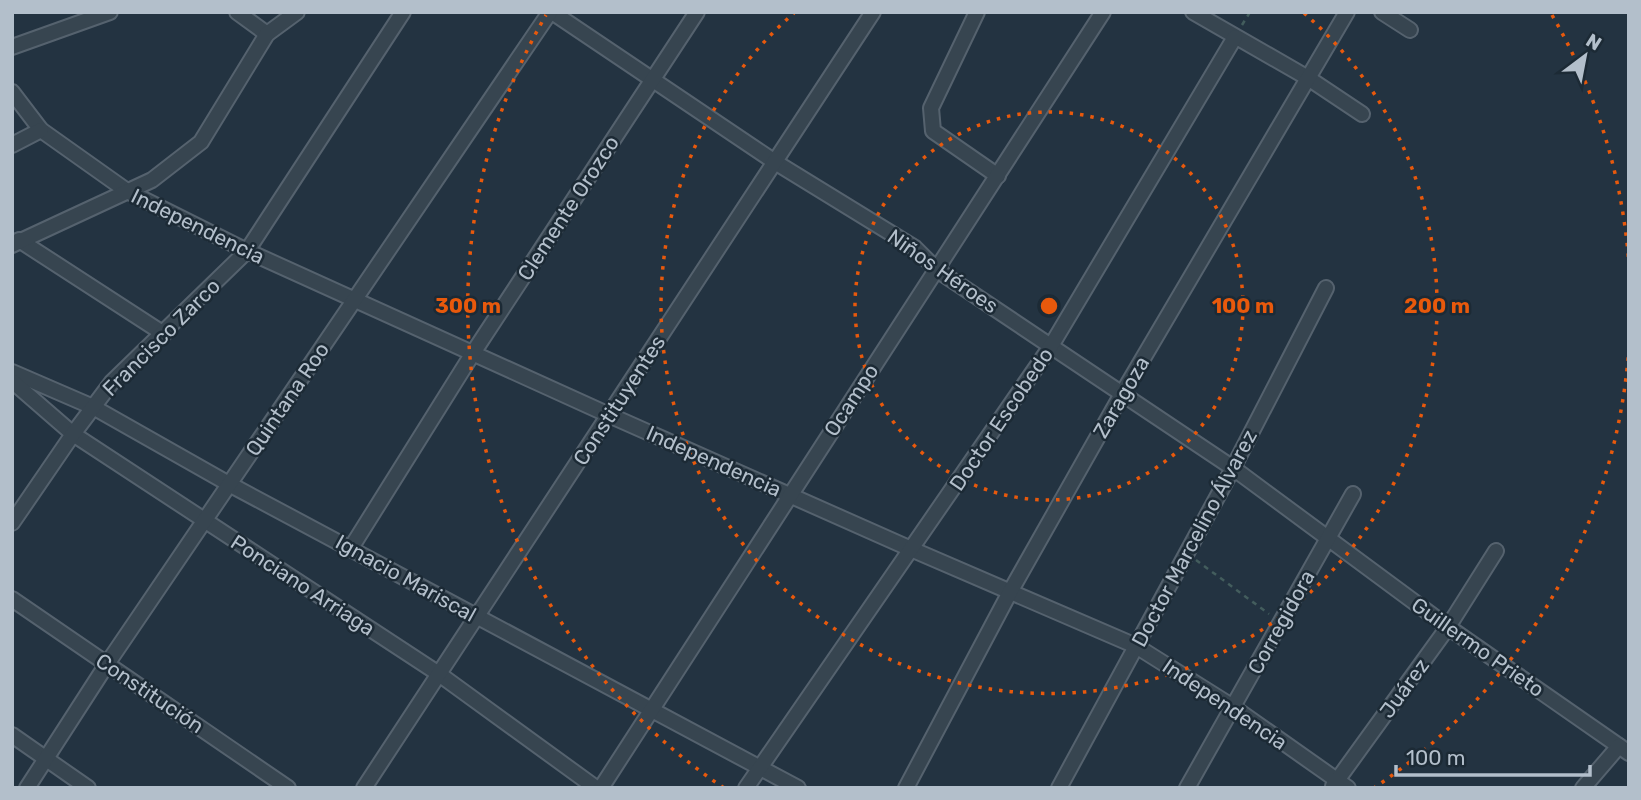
<svg xmlns="http://www.w3.org/2000/svg" width="1641" height="800" viewBox="0 0 1641 800" font-family="Rubik,sans-serif">
<rect width="100%" height="100%" fill="#233341"/>
<g fill="none" stroke-linecap="round" stroke-linejoin="round">
<defs>
<g id="minor">
<polyline points="237,12 267,34"/>
<polyline points="552,12 775,162 915,248 937,270 1233,468 1448,627 1629,753"/>
<polyline points="977,12 931,108 933,131 998,176"/>
<polyline points="1193,12 1308,78 1362,114"/>
<polyline points="1382,12 1410,30"/>
<polyline points="12,47 110,12"/>
<polyline points="12,92 41,130 127,191 247,251 609,415 911,549 1136,646 1233,707 1348,788"/>
<polyline points="12,145 41,130"/>
<polyline points="19,240 164,334"/>
<polyline points="12,245 152,180 201,142 267,34 297,12"/>
<polyline points="12,372 93,407 229,484 798,788"/>
<polyline points="12,381 73,434 439,674 596,788"/>
<polyline points="12,523 73,434 112,382 247,251 403,12"/>
<polyline points="351,548 473,353 697,12"/>
<polyline points="12,599 288,788"/>
<polyline points="12,735 88,788"/>
<polyline points="1333,786 1448,627 1496,551"/>
<polyline points="27,788 107,664 550,12"/>
<polyline points="364,788 873,12"/>
<polyline points="601,788 1103,12"/>
<polyline points="746,788 1051,346 1235,37"/>
<polyline points="906,788 1010,592 1122,394 1347,12"/>
<polyline points="1059,788 1233,468 1326,288"/>
<polyline points="1187,788 1353,494"/>
<polyline points="1583,788 1619,746"/>
</g>
</defs>
<use href="#minor" stroke="#55626e" stroke-width="18"/>
<g stroke="#435d5d" stroke-width="2.5" stroke-dasharray="5 5" stroke-linecap="butt">
<polyline points="1242,25 1250,12"/>
<polyline points="1196,560 1269,614"/>
</g>
<use href="#minor" stroke="#374550" stroke-width="14"/>
</g>
<g fill="none" stroke="#e8590c" stroke-width="3.5" stroke-dasharray="3.5 7">
<circle cx="1049" cy="306" r="194"/>
<path d="M1304 13A388 388 0 1 1 794 13"/>
<path d="M1629 347A581 581 0 0 1 1374 788M724 788A581 581 0 0 1 546 15M1552 15A581 581 0 0 1 1629 265"/>
</g>
<g text-anchor="middle" dominant-baseline="central" stroke-width="5" stroke-linejoin="round" paint-order="stroke">
<g font-size="21" fill="#b3bfcb" stroke="#1c2a35">
<text transform="translate(568 208) rotate(-57)">Clemente Orozco</text>
<text transform="translate(198 226) rotate(26)">Independencia</text>
<text transform="translate(943 271) rotate(35)">Niños Héroes</text>
<text transform="translate(161 337) rotate(-45)">Francisco Zarco</text>
<text transform="translate(1121 397) rotate(-60)">Zaragoza</text>
<text transform="translate(287 399) rotate(-56)">Quintana Roo</text>
<text transform="translate(619 400) rotate(-57)">Constituyentes</text>
<text transform="translate(851 400) rotate(-57)">Ocampo</text>
<text transform="translate(1001 419) rotate(-56)">Doctor Escobedo</text>
<text transform="translate(714 461) rotate(24)">Independencia</text>
<text transform="translate(1194 538) rotate(-62)">Doctor Marcelino Álvarez</text>
<text transform="translate(406 578) rotate(29)">Ignacio Mariscal</text>
<text transform="translate(303 585) rotate(33)">Ponciano Arriaga</text>
<text transform="translate(1281 622) rotate(-61)">Corregidora</text>
<text transform="translate(1478 647) rotate(35)">Guillermo Prieto</text>
<text transform="translate(1404 688) rotate(-54)">Juárez</text>
<text transform="translate(150 693) rotate(34)">Constitución</text>
<text transform="translate(1225 704) rotate(34)">Independencia</text>
</g>
</g>
<circle cx="1049" cy="306" r="10" fill="#e8590c" stroke="#1c2a35" stroke-width="3.5"/>
<g font-size="21" text-anchor="middle" font-weight="bold" fill="#e8590c" stroke="#1c2a35" stroke-width="5" stroke-linejoin="round" paint-order="stroke">
<text x="1243" y="313">100 m</text>
<text x="1437" y="313">200 m</text>
<text x="468" y="313">300 m</text>
</g>
<rect width="1641" height="800" fill="none" stroke="#b3bfcb" stroke-width="28"/>
<g transform="translate(1585 56) rotate(32)" stroke="#1c2a35" stroke-width="5" paint-order="stroke">
<path d="M0-5L12 26L0 18L-12 26Z" fill="#b3bfcb"/>
<text y="-10" font-size="19" font-weight="bold" text-anchor="middle" fill="#b3bfcb">N</text>
</g>
<path d="M1396 765v10h194v-10" fill="none" stroke="#b3bfcb" stroke-width="3.5"/>
<text x="1406" y="765" font-size="21" fill="#b3bfcb" stroke="#1c2a35" stroke-width="5" paint-order="stroke">100 m</text>
</svg>
